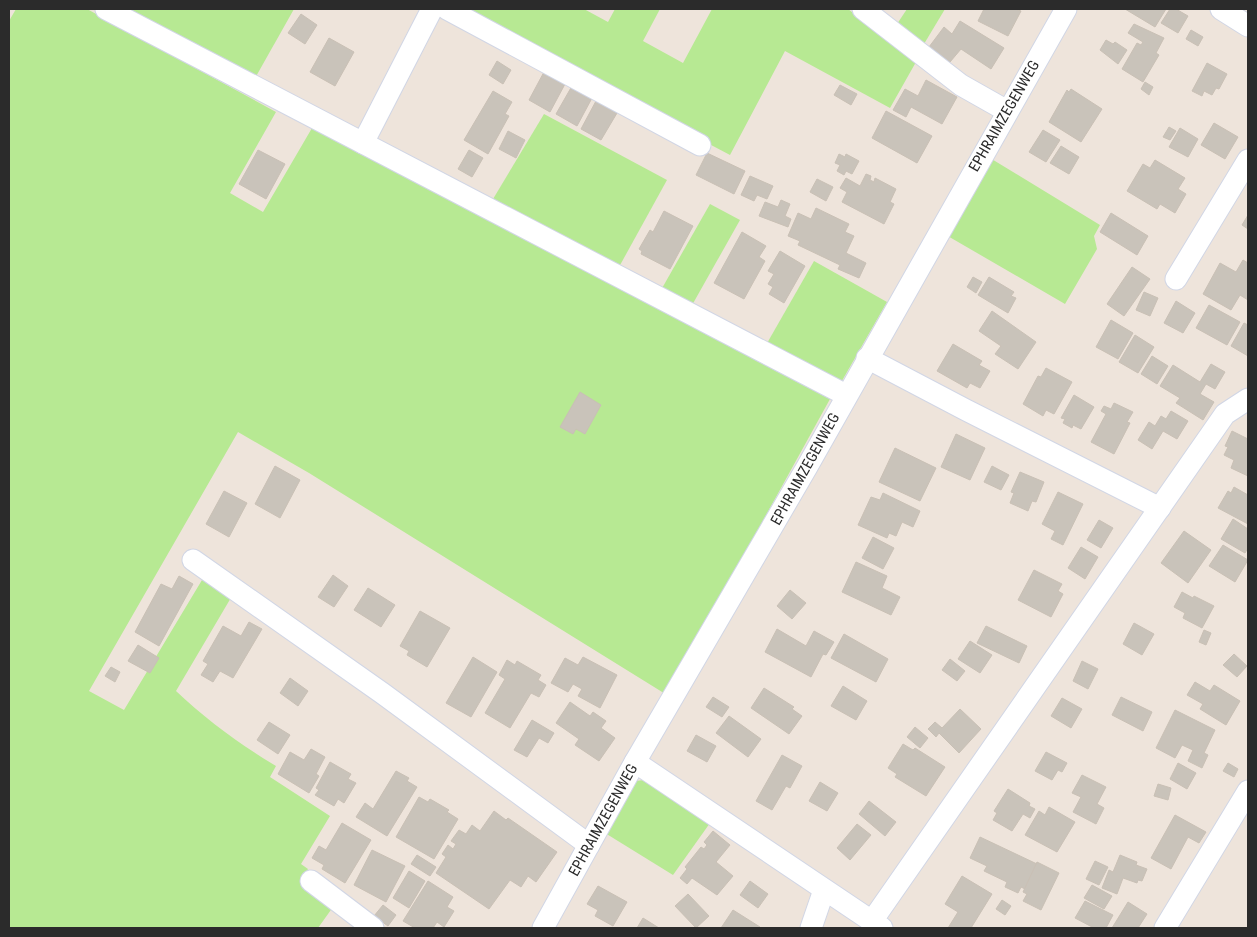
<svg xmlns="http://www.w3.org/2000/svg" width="1257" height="937" viewBox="0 0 1257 937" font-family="'Roboto Condensed',sans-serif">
<rect width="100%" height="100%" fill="#eee4db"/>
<g fill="#b7e993">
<path d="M 16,9 L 87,9 L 276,112 L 230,193 L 263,212 L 312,128 L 830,399 L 667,695 L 309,473 L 238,432 L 89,691 L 124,710 L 205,575 L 232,596 L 176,691 C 207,720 239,744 276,766 L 270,777 L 330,816 L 301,864 L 308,869 L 300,881 L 333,907 L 318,928 L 9,928 L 9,21 Z"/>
<polygon points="119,9 294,9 254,80"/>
<polygon points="454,9 584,9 608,22 615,9 660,9 643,41 683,63 712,9 848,9 916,62 890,108 785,51 730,155"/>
<polygon points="907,9 945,9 921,49 895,27"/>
<polygon points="544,114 667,180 619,267 493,199"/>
<polygon points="990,158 1100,225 1094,236 1097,249 1065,304 946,235"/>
<polygon points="710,204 740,220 691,307 661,290"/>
<polygon points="814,261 887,302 839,386 766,345"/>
<polygon points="644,780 710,823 673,875 605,833 636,781"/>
</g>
<g fill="#c9c3ba" stroke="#c9c0b5">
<polygon points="984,9 1015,9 1021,11 1008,36 978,21"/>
<polygon points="1125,9 1166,9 1155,27"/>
<polygon points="1170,9 1176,9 1188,16 1178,33 1161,23"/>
<polygon points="301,14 317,25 305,44 288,33"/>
<polygon points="960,21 1004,48 991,69 961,49 950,62 929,47 944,27 952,34"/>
<polygon points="1134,24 1164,38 1156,53 1159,55 1143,82 1122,69 1137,43 1141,45 1143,42 1128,33"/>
<polygon points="1191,30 1203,37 1198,46 1186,39"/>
<polygon points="329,38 354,52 335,86 310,72"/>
<polygon points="1106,40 1113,44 1115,42 1127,50 1118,64 1100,50"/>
<polygon points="497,61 511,70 503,84 489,75"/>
<polygon points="1207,63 1227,74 1219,89 1216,88 1212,95 1204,91 1202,96 1192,91"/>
<polygon points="544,72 565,84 550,112 529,100"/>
<polygon points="926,80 957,97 942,124 911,107 906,117 893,110 905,89 918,96"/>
<polygon points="1145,82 1153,87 1149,95 1141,89"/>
<polygon points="840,85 857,94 851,105 834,95"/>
<polygon points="572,86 592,98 577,126 556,114"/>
<polygon points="1071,89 1102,109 1081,142 1049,122 1067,90 1069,92"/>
<polygon points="493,91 512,102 505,114 509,116 488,154 464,140"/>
<polygon points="596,101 617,113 601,140 581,129"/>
<polygon points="886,111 932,136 917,163 872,138"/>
<polygon points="1214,123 1238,137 1225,159 1201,145"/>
<polygon points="1169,127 1176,131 1170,140 1163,137"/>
<polygon points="1180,128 1198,139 1188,157 1169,147"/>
<polygon points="1043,130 1060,140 1046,162 1029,152"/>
<polygon points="508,131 525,140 516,158 499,149"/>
<polygon points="1061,146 1079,157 1069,174 1050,163"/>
<polygon points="258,150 285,164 266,199 239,184"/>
<polygon points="469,150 483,158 472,177 458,169"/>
<polygon points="707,153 745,171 734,194 696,175"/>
<polygon points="839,154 845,157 846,154 859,161 852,174 846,171 844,175 837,171 840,165 835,163"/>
<polygon points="1155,160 1185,178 1178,189 1186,194 1175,213 1160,204 1157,209 1127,191 1143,164 1150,168"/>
<polygon points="866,174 871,176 870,180 874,182 875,178 896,189 890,202 894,204 884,224 842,202 847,192 840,188 846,178 860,186"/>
<polygon points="750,176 773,186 767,199 757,195 754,201 741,195"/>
<polygon points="817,179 833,187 826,201 810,192"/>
<polygon points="781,200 790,204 785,216 791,219 788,227 759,216 765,202 778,207"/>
<polygon points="816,208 849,224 845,232 854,236 846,253 866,263 859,278 838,269 840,265 798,245 800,241 788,236 798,213 811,219"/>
<polygon points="664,211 693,226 670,269 641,254 642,251 639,249 650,230 653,232"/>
<polygon points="1111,213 1148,236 1137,255 1100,232"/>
<polygon points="1248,215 1248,229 1242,225"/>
<polygon points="742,232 766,246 759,257 765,261 744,299 714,283"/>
<polygon points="780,251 805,266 784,303 769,294 773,287 768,284 774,274 768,271"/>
<polygon points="1243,260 1248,263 1248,300 1240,295 1231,310 1203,294 1220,263 1236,272"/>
<polygon points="1132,267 1150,279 1124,316 1107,304"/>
<polygon points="973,277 982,282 976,293 967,287"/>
<polygon points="989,277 1014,292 1011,296 1016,298 1008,313 978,295"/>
<polygon points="1144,292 1158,298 1150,316 1136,310"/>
<polygon points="1176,301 1195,313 1183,333 1164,323"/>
<polygon points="1209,305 1240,322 1227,345 1196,328"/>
<polygon points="992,311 1036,342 1018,369 995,354 1001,346 979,331"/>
<polygon points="1111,320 1133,333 1118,359 1096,347"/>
<polygon points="1244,323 1248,325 1248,356 1231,346"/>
<polygon points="1135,335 1154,347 1138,373 1119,362"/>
<polygon points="953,344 982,361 979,365 990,371 980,388 970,383 967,388 937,371"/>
<polygon points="1152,356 1168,366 1157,384 1141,374"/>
<polygon points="1211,364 1225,372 1215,389 1206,384 1200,394 1214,402 1203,420 1176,403 1180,398 1160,386 1173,365 1200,382"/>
<polygon points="1046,368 1072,382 1054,414 1046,410 1043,416 1023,404 1038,376 1041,377"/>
<polygon points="580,392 601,405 585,434 576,429 573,434 560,427"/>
<polygon points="1074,395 1094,407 1081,429 1073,425 1072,428 1063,423 1065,419 1061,418"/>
<polygon points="1114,403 1133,412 1127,422 1130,423 1114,454 1091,442 1106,414 1101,411 1104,406 1111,409"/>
<polygon points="1171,411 1188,421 1177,439 1163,431 1152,449 1138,440 1149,422 1155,426 1161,416 1166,419"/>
<polygon points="1232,431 1248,439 1248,476 1231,468 1234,460 1224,455 1228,447 1225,446"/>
<polygon points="956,434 985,448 970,480 941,467"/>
<polygon points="895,448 936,468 920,501 879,482"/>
<polygon points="275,466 300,480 280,518 255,504"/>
<polygon points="992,466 1009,475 1001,490 984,482"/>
<polygon points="1020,472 1044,482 1036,502 1032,501 1028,511 1010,503 1014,493 1011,492"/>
<polygon points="1234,487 1248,495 1248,524 1218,508 1228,491 1231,493"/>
<polygon points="224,491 247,503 229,537 206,524"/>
<polygon points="1058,492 1083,504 1063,545 1051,539 1055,531 1042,524"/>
<polygon points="883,493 920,511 913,527 902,522 896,536 889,533 887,538 858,525 871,497 880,500"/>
<polygon points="1233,519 1248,529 1248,548 1245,553 1221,539"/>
<polygon points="1099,520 1113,528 1101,548 1087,540"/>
<polygon points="1184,531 1211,550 1188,583 1161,563"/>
<polygon points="873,537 894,548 883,569 862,558"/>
<polygon points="1223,545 1248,560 1235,582 1209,566"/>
<polygon points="1081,547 1098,557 1085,579 1068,568"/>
<polygon points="856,562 887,576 882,588 900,597 891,615 842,592"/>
<polygon points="1034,570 1062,584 1058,591 1063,594 1051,617 1018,600"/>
<polygon points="333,575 348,586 334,607 318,597"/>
<polygon points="179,576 193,584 159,646 135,632 161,584 172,589"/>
<polygon points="368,588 395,605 381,627 354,610"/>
<polygon points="790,590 806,603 792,619 777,606"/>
<polygon points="1182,592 1193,598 1194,596 1214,606 1202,628 1183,618 1185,613 1174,607"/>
<polygon points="420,611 450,628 427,667 407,655 409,651 400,646"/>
<polygon points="249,622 262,629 233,678 220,671 213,682 201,675 208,664 203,661 223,626 241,636"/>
<polygon points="1134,623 1154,634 1142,655 1123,644"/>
<polygon points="986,626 1027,646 1019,663 977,643"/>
<polygon points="777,629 806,646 814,631 834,642 826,655 823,654 811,677 765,652"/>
<polygon points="1204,630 1211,633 1206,645 1199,642"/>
<polygon points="844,634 888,659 876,682 831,658"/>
<polygon points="970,641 992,655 980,673 958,659"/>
<polygon points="138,645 159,658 150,673 128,661"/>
<polygon points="1234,654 1247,666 1237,677 1223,665"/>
<polygon points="473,657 497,672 471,717 446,703"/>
<polygon points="583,657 617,675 600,708 578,696 582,689 573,684 568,692 551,683 565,658 578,665"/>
<polygon points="950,659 965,671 957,681 942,670"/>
<polygon points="507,660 515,665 517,661 541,675 538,680 546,685 539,697 531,693 510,728 485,713 505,679 499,675"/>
<polygon points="1082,661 1098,669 1088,689 1073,681"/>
<polygon points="111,667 120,672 115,682 105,676"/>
<polygon points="290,678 308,691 298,706 280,693"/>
<polygon points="1195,682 1210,691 1214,685 1240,701 1226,725 1200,709 1203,704 1187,695"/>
<polygon points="843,686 867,701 856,720 831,706"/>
<polygon points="764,688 794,707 792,709 802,716 789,734 751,708"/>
<polygon points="713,697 729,707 722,717 706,707"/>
<polygon points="1121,697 1152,712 1143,731 1112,715"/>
<polygon points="1062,698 1082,709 1071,728 1051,716"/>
<polygon points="570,702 590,716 593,712 606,721 601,728 615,738 599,761 575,745 579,739 556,723"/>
<polygon points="960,709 981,729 959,753 939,733 936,737 928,729 935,722 942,728"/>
<polygon points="1175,710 1215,730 1204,753 1208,755 1202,768 1188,761 1193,750 1182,745 1175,758 1156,748"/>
<polygon points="729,716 761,739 748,757 716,733"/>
<polygon points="532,720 554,733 548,743 539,738 527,757 514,750"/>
<polygon points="269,722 290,735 278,754 257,740"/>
<polygon points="915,727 928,738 920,748 907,737"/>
<polygon points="696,735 716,746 707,762 687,751"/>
<polygon points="903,744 913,750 915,748 945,767 926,796 895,777 897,774 888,768"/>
<polygon points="311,749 325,757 316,774 319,776 309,793 278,774 290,752 304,760"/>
<polygon points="1046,752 1067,763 1062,772 1058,770 1052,780 1035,771"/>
<polygon points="782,755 802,766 790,788 786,786 772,810 756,801"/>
<polygon points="330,762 351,774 348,779 356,783 344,803 338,799 334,806 315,795 319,790 316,788"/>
<polygon points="1178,763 1196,773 1187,789 1170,779"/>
<polygon points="1228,763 1238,769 1234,777 1223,771"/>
<polygon points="396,771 409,778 407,781 417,787 387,836 356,817 365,803 373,809"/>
<polygon points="1082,775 1106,787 1097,804 1104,808 1096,824 1073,812 1081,797 1072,793"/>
<polygon points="820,782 838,793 827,811 809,801"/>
<polygon points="1158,784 1171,788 1168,800 1154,796"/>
<polygon points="1008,789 1030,803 1029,806 1035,809 1030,818 1023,814 1012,831 993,820 997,813 994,811"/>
<polygon points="419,797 428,802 430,799 449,810 447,812 458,819 434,859 396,837"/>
<polygon points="869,801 896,822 885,836 859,814"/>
<polygon points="1049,807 1075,822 1057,852 1025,835 1039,811 1045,815"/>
<polygon points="494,811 506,820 508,818 557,852 536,882 528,876 521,887 510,880 489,909 436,873 446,857 442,854 448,845 453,849 456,844 451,841 459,830 466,834 472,825 480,831"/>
<polygon points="1175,815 1206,832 1199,843 1188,837 1171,869 1151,858"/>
<polygon points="342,823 371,840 345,883 322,869 324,865 312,858 319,846 326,850"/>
<polygon points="857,824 871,835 850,860 837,848"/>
<polygon points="713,831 730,845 716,862 733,876 717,895 692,878 687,884 680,878 687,869 685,867 701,847 704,849 707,845 704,842"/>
<polygon points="980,837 1037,864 1025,889 1021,887 1018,893 1005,887 1007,882 984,871 987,866 970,858"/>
<polygon points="372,850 405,866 386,902 354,885"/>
<polygon points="417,855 436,867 430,876 411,864"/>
<polygon points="1120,855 1137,862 1136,865 1147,869 1142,881 1138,880 1137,883 1123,878 1117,894 1102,888 1109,870 1113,872"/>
<polygon points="1095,861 1108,867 1099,885 1086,879"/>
<polygon points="1037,862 1059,873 1041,910 1023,901 1027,894 1023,892"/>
<polygon points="409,871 425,881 409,908 393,898"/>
<polygon points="962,876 992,894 971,928 948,928 958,912 945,904"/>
<polygon points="428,881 453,897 447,907 454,911 444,927 437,922 433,928 415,928 403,921"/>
<polygon points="750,881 768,894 758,908 740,895"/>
<polygon points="1092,885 1112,896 1104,909 1084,898"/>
<polygon points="598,886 627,902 613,926 595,916 598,910 587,904"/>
<polygon points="688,894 709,916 696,928 675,906"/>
<polygon points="1002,900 1011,906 1005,915 996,909"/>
<polygon points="1085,901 1113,915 1106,928 1094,928 1075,918"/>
<polygon points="1128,902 1147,914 1138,928 1112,928"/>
<polygon points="383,905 396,915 388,926 374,916"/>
<polygon points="733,910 760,927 760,928 721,928"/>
<polygon points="643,918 659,928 637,928"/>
</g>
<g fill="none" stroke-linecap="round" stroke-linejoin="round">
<defs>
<g id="street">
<polyline points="106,9 846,395"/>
<polyline points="447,9 700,145"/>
<polyline points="863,9 961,85 1007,111"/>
<polyline points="1221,9 1248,26"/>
<polyline points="363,143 432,9"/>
<polyline points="1176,279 1248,160"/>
<polyline points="867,358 966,410 1160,508"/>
<polyline points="193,560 382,693 589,845"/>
<polyline points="635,762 882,928"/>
<polyline points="311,881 373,928"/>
<polyline points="872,921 1225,414 1248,399"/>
<polyline points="543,928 635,762 807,467 1066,9"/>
<polyline points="811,928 824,890"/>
<polyline points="1165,928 1248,791"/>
</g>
</defs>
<use href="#street" stroke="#d1d6e5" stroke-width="23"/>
<use href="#street" stroke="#fff" stroke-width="21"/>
</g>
<g text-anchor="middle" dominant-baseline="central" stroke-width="4.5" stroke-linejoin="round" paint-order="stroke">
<g font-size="15" fill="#2b2b2b" stroke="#fff">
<text transform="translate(1004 116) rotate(-60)">EPHRAIMZEGENWEG</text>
<text transform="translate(805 469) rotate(-61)">EPHRAIMZEGENWEG</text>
<text transform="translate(603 820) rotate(-61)">EPHRAIMZEGENWEG</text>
</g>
</g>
<rect width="1257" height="937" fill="none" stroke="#2b2b2b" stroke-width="20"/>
</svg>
